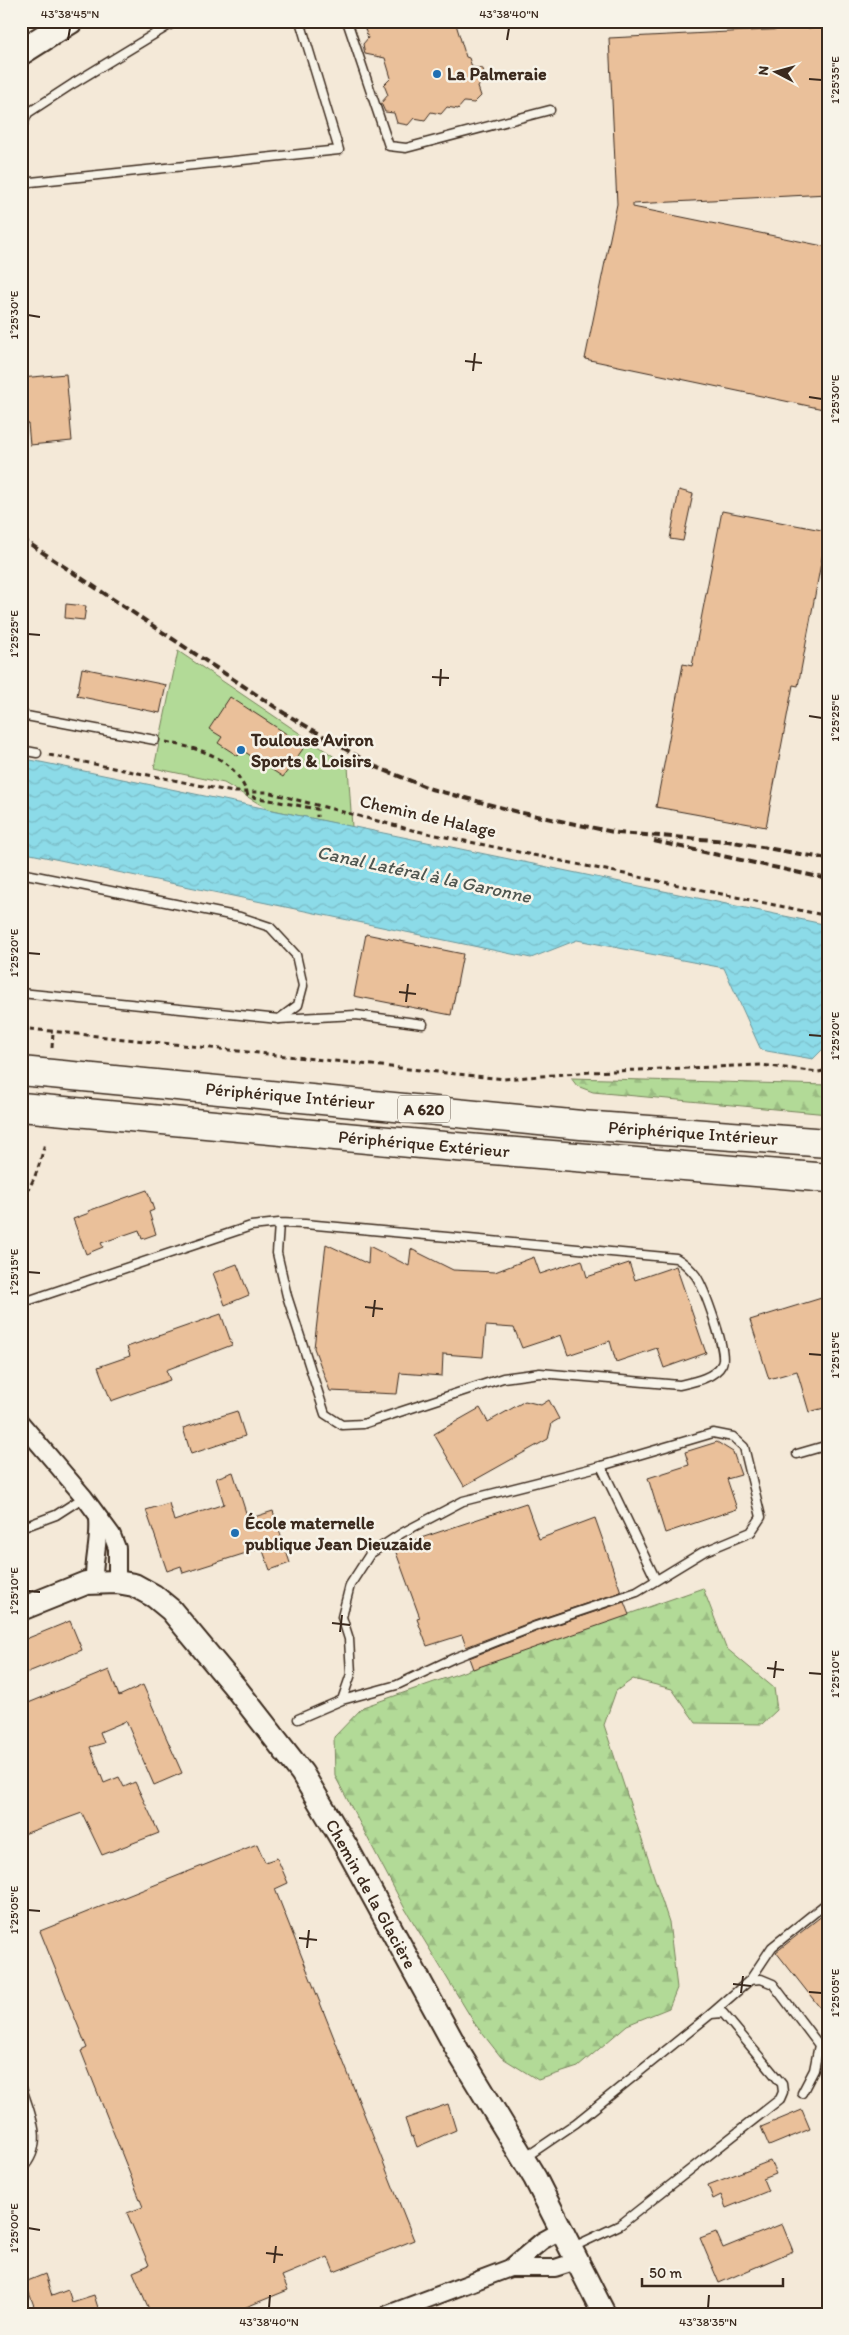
<svg xmlns="http://www.w3.org/2000/svg" width="849" height="2335" viewBox="0 0 849 2335" font-family="Itim,sans-serif">
<defs>
<pattern id="forest-firs" width="22" height="20" patternUnits="userSpaceOnUse" patternTransform="scale(1.25)"><rect width="22" height="20" fill="#b2da97"/><path d="M5 1l3.5 6h-7zM16 11l3.5 6h-7z" fill="#9abb82"/></pattern>
<pattern id="water-waves" width="16" height="10" patternUnits="userSpaceOnUse" patternTransform="scale(1.25)"><rect width="16" height="10" fill="#8cdbe8"/><path d="M0 5q4-4 8 0t8 0" fill="none" stroke="#7abcc7"/></pattern>
</defs>
<rect width="100%" height="100%" fill="#f4e9d8"/>
<filter id="ink" filterUnits="userSpaceOnUse"><feTurbulence type="fractalNoise" baseFrequency=".02" numOctaves="2"/><feDisplacementMap in="SourceGraphic" scale="10" xChannelSelector="R" yChannelSelector="G"/><feConvolveMatrix kernelMatrix="1 2 1 2 8 2 1 2 1" color-interpolation-filters="sRGB"/></filter>
<g filter="url(#ink)">
<g fill="url(#forest-firs)" stroke="#76825a">
<polygon points="571,1078 828,1085 828,1114 593,1092 577,1086"/>
<polygon points="703,1588 726,1648 774,1688 777,1710 762,1724 696,1723 672,1689 633,1679 616,1691 604,1725 669,1922 677,1988 669,2008 627,2025 578,2067 538,2080 501,2057 475,2024 404,1907 335,1776 334,1737 363,1707"/>
</g>
<polygon fill="#b2da97" stroke="#76825a" points="178,651 348,766 352,827 268,809 224,783 154,768"/>
<polygon fill="url(#water-waves)" stroke="#6c9497" points="21,758 828,925 828,1044 813,1059 761,1050 724,968 577,940 531,958 21,852"/>
<g fill="#eac09a" stroke="#3b2a1e">
<polygon points="372,21 455,21 466,57 469,58 472,67 483,69 485,78 478,87 481,96 474,103 464,102 458,109 447,107 441,114 431,112 425,120 414,118 408,125 397,123 394,113 385,112 381,103 388,95 384,85 391,78 385,58 365,54 363,44 368,38 365,29"/>
<polygon points="828,27 828,194 633,204 633,207 828,247 828,410 585,359 617,204 609,38"/>
<polygon points="66,374 72,441 30,445 28,423 21,424 21,378"/>
<polygon points="679,490 693,494 683,541 670,539"/>
<polygon points="722,511 827,531 798,686 793,685 766,827 656,807 683,664 692,666"/>
<polygon points="66,604 86,606 84,620 65,618"/>
<polygon points="82,668 166,685 160,713 77,696"/>
<polygon points="230,697 305,746 283,777 242,750 238,756 218,743 222,737 209,729"/>
<polygon points="366,934 463,954 451,1015 354,996"/>
<polygon points="147,1190 154,1210 149,1212 156,1234 142,1239 139,1230 101,1243 103,1247 86,1254 73,1219 89,1213 88,1211"/>
<polygon points="326,1244 368,1264 369,1246 409,1266 411,1249 453,1270 495,1272 534,1257 540,1274 582,1260 587,1277 629,1263 635,1280 676,1266 706,1353 664,1368 657,1348 616,1362 610,1341 568,1355 561,1335 522,1348 514,1328 486,1326 483,1357 443,1354 442,1376 400,1373 397,1394 330,1391 314,1348"/>
<polygon points="237,1264 249,1295 225,1305 213,1273"/>
<polygon points="828,1296 828,1407 809,1412 797,1371 769,1379 750,1320"/>
<polygon points="221,1314 232,1345 166,1370 170,1380 111,1401 98,1367 130,1356 127,1347"/>
<polygon points="549,1400 559,1419 552,1423 548,1439 464,1486 434,1434 480,1408 488,1422 525,1401 541,1405"/>
<polygon points="237,1411 245,1436 191,1454 183,1428"/>
<polygon points="717,1442 733,1452 741,1475 727,1479 737,1509 665,1533 648,1478 689,1465 685,1452"/>
<polygon points="233,1472 248,1519 273,1511 290,1563 270,1570 262,1548 183,1573 181,1566 167,1571 146,1510 169,1503 174,1521 224,1504 216,1478"/>
<polygon points="526,1503 539,1539 595,1518 621,1592 534,1621 466,1647 462,1635 427,1646 417,1619 420,1618 394,1547"/>
<polygon points="624,1602 629,1615 473,1669 469,1658 538,1631"/>
<polygon points="70,1621 82,1650 21,1675 21,1641"/>
<polygon points="109,1670 119,1696 143,1685 182,1773 154,1785 126,1721 100,1732 104,1743 90,1747 104,1783 119,1777 124,1787 135,1782 159,1833 102,1855 82,1813 21,1835 21,1706"/>
<polygon points="257,1844 265,1862 277,1858 288,1883 275,1889 414,2240 334,2272 328,2257 282,2276 288,2290 229,2314 151,2314 133,2272 149,2265 127,2213 143,2207 81,2051 87,2048 40,1931"/>
<polygon points="828,1911 828,2018 776,1952"/>
<polygon points="448,2104 456,2130 417,2147 413,2136 411,2137 405,2119"/>
<polygon points="802,2110 810,2129 769,2146 761,2127"/>
<polygon points="770,2161 776,2174 763,2179 768,2191 726,2208 721,2195 713,2199 708,2185"/>
<polygon points="782,2224 793,2251 719,2283 700,2238 716,2232 723,2248"/>
<polygon points="45,2274 52,2296 68,2290 72,2302 94,2295 100,2314 37,2314 25,2282"/>
</g>
<g fill="none" stroke-linecap="round" stroke-linejoin="round">
<defs>
<g id="lane">
<polyline points="347,21 389,146 406,148 550,110"/>
<polyline points="21,128 28,113 74,83 176,21"/>
<polyline points="21,183 339,150 300,21"/>
<polyline points="21,715 155,740"/>
<polyline points="21,750 37,753"/>
<polyline points="21,873 240,917 270,927 296,955 303,986 298,1005 279,1019"/>
<polyline points="21,993 279,1019 356,1015 423,1024"/>
<path d="M 21,1303 L 251,1226 L 279,1223 L 305,1224 L 676,1258 C 685,1263 690,1268 696,1276 C 704,1288 728,1352 722,1364 C 715,1378 693,1382 679,1385 L 540,1373 L 503,1378 L 363,1424 L 342,1425 L 325,1414 L 287,1296 L 277,1253 L 279,1223"/>
<polyline points="797,1454 828,1445"/>
<polyline points="601,1466 656,1580"/>
<polyline points="21,1528 56,1515 84,1497"/>
<polyline points="298,1719 342,1700 351,1674 349,1639 342,1617 350,1585 370,1554 402,1533 463,1501 601,1466 713,1433 733,1437 744,1447 761,1517 751,1532 703,1552 637,1592 536,1626 454,1658 397,1685 342,1700"/>
<polyline points="750,1980 772,1947 828,1902"/>
<polyline points="711,2014 750,1980 761,1979 773,1984 819,2045 814,2070 802,2093"/>
<path d="M 21,2085 C 30,2115 47,2144 21,2170"/>
<polyline points="526,2157 576,2123 711,2014 723,2013 782,2084 783,2092 780,2099 620,2225 573,2247"/>
</g>
<g id="street">
<polyline points="21,1423 84,1497 112,1535 117,1548 117,1582"/>
<path d="M 94,1582 C 93,1561 100,1541 98,1519"/>
<polyline points="510,2268 555,2268 577,2261"/>
<polyline points="388,2314 510,2268 542,2241 562,2230"/>
</g>
<polyline id="secondary" points="21,1609 86,1583 117,1582 134,1585 154,1596 171,1610 235,1687 302,1773 347,1848 459,2053 535,2178 604,2314"/>
<polyline id="primary" points="21,52 70,21"/>
<g id="highway">
<polyline points="21,1071 581,1125 828,1143"/>
<polyline points="21,1107 432,1145 828,1178"/>
</g>
</defs>
<use href="#lane" stroke="#3b2a1e" stroke-width="11"/>
<use href="#street" stroke="#3b2a1e" stroke-width="20"/>
<use href="#secondary" stroke="#3b2a1e" stroke-width="26"/>
<use href="#primary" stroke="#3b2a1e" stroke-width="29"/>
<use href="#highway" stroke="#3b2a1e" stroke-width="31"/>
<g stroke="#3b2a1e" stroke-width="3" stroke-dasharray="5 4" stroke-linecap="butt">
<path d="M 166,742 C 203,750 234,756 248,796 L 317,809 L 317,817"/>
<polyline points="49,755 233,792 267,792 412,830 828,916"/>
<polyline points="21,1028 504,1079 590,1072 761,1065 818,1072 828,1070"/>
<polyline points="52,1048 53,1032"/>
<path d="M 21,1199 C 35,1183 40,1163 45,1143"/>
</g>
<use href="#lane" stroke="#f7f3e8" stroke-width="8"/>
<use href="#street" stroke="#f7f3e8" stroke-width="16"/>
<use href="#secondary" stroke="#f7f3e8" stroke-width="22"/>
<use href="#primary" stroke="#f7f3e8" stroke-width="25"/>
<use href="#highway" stroke="#f7f3e8" stroke-width="28"/>
<g stroke="#3b2a1e" stroke-width="4" stroke-dasharray="8 4" stroke-linecap="butt">
<polyline points="21,538 284,713 374,766 431,789 518,812 618,833 728,841 828,859"/>
<polyline points="654,841 828,879"/>
</g>
</g>
</g>
<path fill="none" stroke="#3b2a1e" stroke-width="2" d="M 68,40 L 70,28M 507,40 L 509,28M 809,79 L 822,80M 28,315 L 40,317M 465,361 L 482,363M 473,371 L 475,353M 809,397 L 822,399M 28,634 L 40,635M 432,677 L 449,678M 440,686 L 441,669M 809,716 L 822,718M 28,953 L 40,954M 399,992 L 416,994M 406,1002 L 408,984M 809,1035 L 822,1036M 28,1272 L 40,1273M 365,1307 L 383,1309M 373,1317 L 375,1300M 809,1354 L 822,1355M 28,1591 L 40,1592M 332,1623 L 350,1625M 340,1632 L 342,1615M 767,1668 L 784,1670M 809,1673 L 822,1674M 774,1678 L 776,1661M 28,1910 L 40,1911M 299,1938 L 317,1940M 307,1948 L 309,1930M 733,1984 L 751,1986M 809,1992 L 822,1993M 741,1993 L 743,1976M 28,2228 L 40,2230M 266,2253 L 283,2255M 274,2263 L 276,2246M 269,2308 L 270,2295M 708,2308 L 709,2295"/>
<g fill="#1f6fb2" stroke="#f7f3e8" stroke-width="2">
<circle cx="437" cy="74" r="5"/>
<circle cx="241" cy="750" r="5"/>
<circle cx="235" cy="1533" r="5"/>
</g>
<g text-anchor="middle" dominant-baseline="central" stroke-width="5" stroke-linejoin="round" paint-order="stroke">
<rect fill="#f7f3e8" stroke="#73665b" stroke-width="1" x="398" y="1095.5" width="52" height="27" rx="4"/>
<g font-size="16" font-weight="bold" fill="#3b2a1e">
<text x="424" y="1109">A 620</text>
</g>
<g font-size="18" font-weight="bold" fill="#3b2a1e" stroke="#f7f3e8" text-anchor="start">
<text x="447" y="74">La Palmeraie</text>
<text x="251" y="740">Toulouse Aviron<tspan x="251" dy="21">Sports &amp; Loisirs</tspan></text>
<text x="245" y="1523">École maternelle<tspan x="245" dy="21">publique Jean Dieuzaide</tspan></text>
</g>
<g font-size="18" fill="#3b2a1e" stroke="#f7f3e8">
<text transform="translate(428 816) rotate(13)">Chemin de Halage</text>
<text transform="translate(290 1096) rotate(5)">Périphérique Intérieur</text>
<text transform="translate(693 1133) rotate(4)">Périphérique Intérieur</text>
<text transform="translate(424 1144) rotate(5)">Périphérique Extérieur</text>
<text transform="translate(371 1894) rotate(61)">Chemin de la Glacière</text>
</g>
<g font-size="19" font-style="italic" fill="#4f5650" stroke="#f7f3e8">
<text transform="translate(424 874) rotate(12)">Canal Latéral à la Garonne</text>
</g>
</g>
<rect width="849" height="2335" fill="none" stroke="#f7f3e8" stroke-width="55"/>
<g transform="translate(776 72) rotate(276)" stroke="#f7f3e8" stroke-width="4" paint-order="stroke">
<path d="M0-4L9 19L0 12L-9 19Z" fill="#3b2a1e"/>
<text y="-8" font-size="14" font-weight="bold" text-anchor="middle" fill="#3b2a1e">N</text>
</g>
<path d="M642 2278v8h141v-8" fill="none" stroke="#3b2a1e" stroke-width="2.5"/>
<text x="649" y="2278" font-size="15" fill="#3b2a1e" stroke="#f7f3e8" stroke-width="4" paint-order="stroke">50 m</text>
<rect x="28" y="28" width="794" height="2280" fill="none" stroke="#3b2a1e" stroke-width="2"/>
<g font-size="12" text-anchor="middle" fill="#3b2a1e">
<text x="70" y="18">43°38'45"N</text>
<text x="509" y="18">43°38'40"N</text>
<text transform="translate(835 80) rotate(-90)" y="4">1°25'35"E</text>
<text transform="translate(14 315) rotate(-90)" y="4">1°25'30"E</text>
<text transform="translate(835 399) rotate(-90)" y="4">1°25'30"E</text>
<text transform="translate(14 634) rotate(-90)" y="4">1°25'25"E</text>
<text transform="translate(835 718) rotate(-90)" y="4">1°25'25"E</text>
<text transform="translate(14 953) rotate(-90)" y="4">1°25'20"E</text>
<text transform="translate(835 1036) rotate(-90)" y="4">1°25'20"E</text>
<text transform="translate(14 1272) rotate(-90)" y="4">1°25'15"E</text>
<text transform="translate(835 1355) rotate(-90)" y="4">1°25'15"E</text>
<text transform="translate(14 1591) rotate(-90)" y="4">1°25'10"E</text>
<text transform="translate(835 1674) rotate(-90)" y="4">1°25'10"E</text>
<text transform="translate(14 1910) rotate(-90)" y="4">1°25'05"E</text>
<text transform="translate(835 1993) rotate(-90)" y="4">1°25'05"E</text>
<text transform="translate(14 2228) rotate(-90)" y="4">1°25'00"E</text>
<text x="269" y="2326">43°38'40"N</text>
<text x="708" y="2326">43°38'35"N</text>
</g>
</svg>
